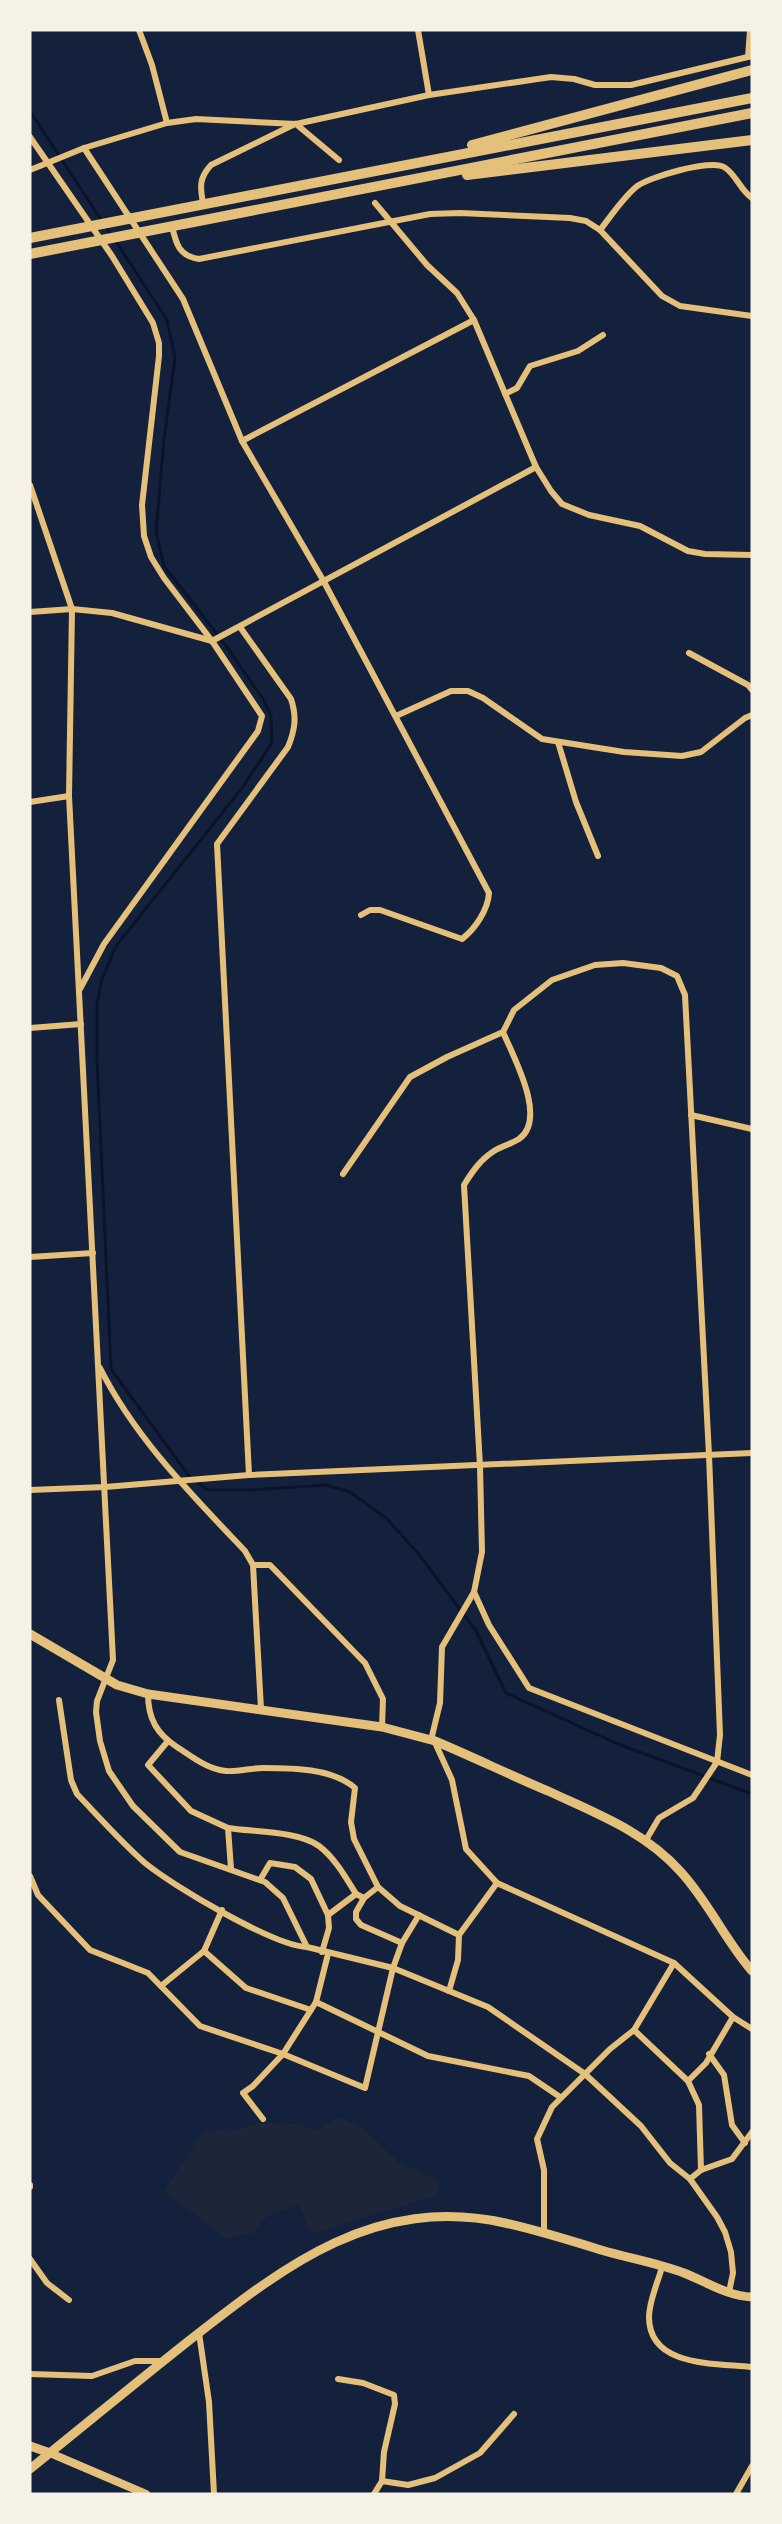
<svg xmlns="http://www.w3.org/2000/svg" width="782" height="2524" viewBox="0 0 782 2524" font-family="'Libre Baskerville',serif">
<rect width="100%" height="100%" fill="#14213d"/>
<polygon fill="#1d2539" points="338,2117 363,2128 398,2162 437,2179 438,2195 311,2234 299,2205 268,2215 253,2233 225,2239 164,2191 203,2131 237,2130 258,2123 298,2124 316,2131"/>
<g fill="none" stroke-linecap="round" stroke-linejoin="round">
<g stroke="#0b132b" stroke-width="3">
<polyline points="30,111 111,235"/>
<polyline points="115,240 167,320 175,358 164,439 156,532 164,566 224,643 263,699 271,716 272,743 242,788 116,946 102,979 97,1004 97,1060 111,1369 189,1476 208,1490 252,1490 326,1485 350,1492 386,1518 418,1553 476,1631 506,1693 618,1744 752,1794"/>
</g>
<g stroke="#e5c07b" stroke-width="6">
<polyline points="139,30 152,65 167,123"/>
<polyline points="418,30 429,95"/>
<polyline points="748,57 750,30"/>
<polyline points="296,124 339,160"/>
<polyline points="30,137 112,256 153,323 159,343 159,356 142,505 144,536 151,557 164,578 212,641 262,716 258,731 104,944 80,989"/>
<path d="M 84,148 L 183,299 L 242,441 L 323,580 L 489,893 C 488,910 475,929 462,939 L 380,910 L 370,910 L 361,915"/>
<polyline points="30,170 84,148 167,123 196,119 296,124 429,95 551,77 574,79 595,85 631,85 752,56"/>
<path d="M 203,203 C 200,187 199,178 211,165 L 295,124"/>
<polyline points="375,203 427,265 457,293 474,320 536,467 551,491 562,504 589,515 640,526 688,551 705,554 752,555"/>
<path d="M 172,226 C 176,244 179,256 199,259 L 430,214 L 460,213 L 570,218 L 586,221 L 600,230 L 662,296 L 680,306 L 752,316"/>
<path d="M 600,230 C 611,216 622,199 636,187 C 648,177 711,159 724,167 C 736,174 740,190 752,198"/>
<polyline points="505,394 517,388 530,366 578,351 603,335"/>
<polyline points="242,441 474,320"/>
<polyline points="30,485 72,609 69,796 113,1660 97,1701 96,1712 100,1741 109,1771 133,1806 180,1852 265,1882 283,1898 307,1947 393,1968 488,2007 585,2074 641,2126 670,2163 690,2179 717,2217 725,2232 731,2252 733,2273 729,2292"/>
<polyline points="30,612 72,609 112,613 212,641 536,467"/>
<path d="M 240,627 L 291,699 C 297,717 295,730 288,747 L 217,844 L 249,1475"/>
<polyline points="689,653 748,685 752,690"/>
<polyline points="396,716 451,691 468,691 483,698 542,739 624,752 682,756 701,752 745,718 752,715"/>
<polyline points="558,742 576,802 598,856"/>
<polyline points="30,802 69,796"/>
<polyline points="30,1028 81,1024"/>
<path d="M 503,1032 C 513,1056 548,1119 519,1139 C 511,1144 502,1146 494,1151 C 480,1160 472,1172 464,1185 L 480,1466 L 482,1552 L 474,1592 L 442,1647 L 440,1703 L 432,1736 L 452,1780 L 466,1849 L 497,1883 L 674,1963 L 733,2017 L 752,2029"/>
<polyline points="691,1115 752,1129"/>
<polyline points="343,1174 410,1077 447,1057 503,1032 514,1010 552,980 595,965 623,963 661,968 677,976 685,995 709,1455 720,1735 717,1762 693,1798 659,1818 646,1840"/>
<polyline points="30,1257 93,1253"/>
<path d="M 100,1368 C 135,1438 192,1495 245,1551 L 253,1565 L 261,1709"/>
<polyline points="30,1490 105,1487 249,1475 752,1453"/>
<polyline points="253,1565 270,1565 365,1663 383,1699 382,1727"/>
<polyline points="474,1592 489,1625 529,1688 752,1775"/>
<path d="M 148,1694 C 148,1719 157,1734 177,1747 C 193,1757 207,1769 226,1771 C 238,1772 251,1768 263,1768 C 292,1768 332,1768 355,1788 L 351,1822 L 354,1839 L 378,1887 L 400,1906 L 459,1935"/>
<path d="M 59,1700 L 71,1780 L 77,1794 C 99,1817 121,1842 145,1863 C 173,1886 274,1946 307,1947"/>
<polyline points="168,1741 148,1765 191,1811 228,1828 231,1869"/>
<path d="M 228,1828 C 253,1832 299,1831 319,1846 C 335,1858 346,1878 356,1894"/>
<polyline points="30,1876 38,1895 90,1950 148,1973 200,2026 283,2054 316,2002 328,1954"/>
<polyline points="260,1880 270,1863 295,1867 311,1879 328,1915 329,1928 322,1952"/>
<polyline points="364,1898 356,1912 356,1919 361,1925 402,1943"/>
<polyline points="328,1915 356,1894 364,1898 378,1887"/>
<polyline points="204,1951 246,1988 311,2010"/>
<polyline points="161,1986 204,1951 222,1910"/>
<polyline points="449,1991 458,1960 459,1935 497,1883"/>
<polyline points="316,2002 428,2056 529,2076 560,2097"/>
<polyline points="634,2030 688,2081 699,2105 701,2170"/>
<polyline points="709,2054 724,2075 732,2125 745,2143"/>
<polyline points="688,2081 706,2063 733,2017"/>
<polyline points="263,2119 243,2093 253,2086 283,2054 365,2088 393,1968 402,1943 419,1915"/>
<polyline points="690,2179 701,2170 732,2159 752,2132"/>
<polyline points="30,2185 30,2187"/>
<polyline points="544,2232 544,2170 537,2139 552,2107 610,2049 634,2030 674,1963"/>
<polyline points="30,2259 47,2283 69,2300"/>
<path d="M 662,2267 C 658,2282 649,2301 649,2317 C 649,2368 717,2363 752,2367"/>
<polyline points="199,2333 209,2402 214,2494"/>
<polyline points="30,2374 92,2376 135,2361 162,2361"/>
<polyline points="338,2379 363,2383 394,2395 395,2404 384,2452 382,2481"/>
<polyline points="374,2494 382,2481 408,2485 435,2478 480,2453 514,2414"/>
<polyline points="736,2494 752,2466"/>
</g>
<polyline stroke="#e5c07b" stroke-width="8" points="50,2453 146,2494"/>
<g stroke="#e5c07b" stroke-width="9">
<polyline points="30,2446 50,2453"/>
<path d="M 30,2469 C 82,2427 133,2385 186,2343 C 282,2268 373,2194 505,2223 C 537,2230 569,2240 601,2250 C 628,2258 657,2263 684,2273 C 707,2282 727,2296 752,2297"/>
</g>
<path stroke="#e5c07b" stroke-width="9" d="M 30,1634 L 117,1685 L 148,1694 L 382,1727 L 435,1741 C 473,1757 510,1775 548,1791 C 595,1813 644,1831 680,1871 C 708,1901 725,1940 752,1971"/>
<g stroke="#e5c07b" stroke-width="10">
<polyline points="472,145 752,70"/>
<polyline points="467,175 752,140"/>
<polyline points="30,238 752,98"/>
<polyline points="30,254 752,113"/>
</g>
</g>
<rect width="782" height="2524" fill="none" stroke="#f6f1e7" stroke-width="63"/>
</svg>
